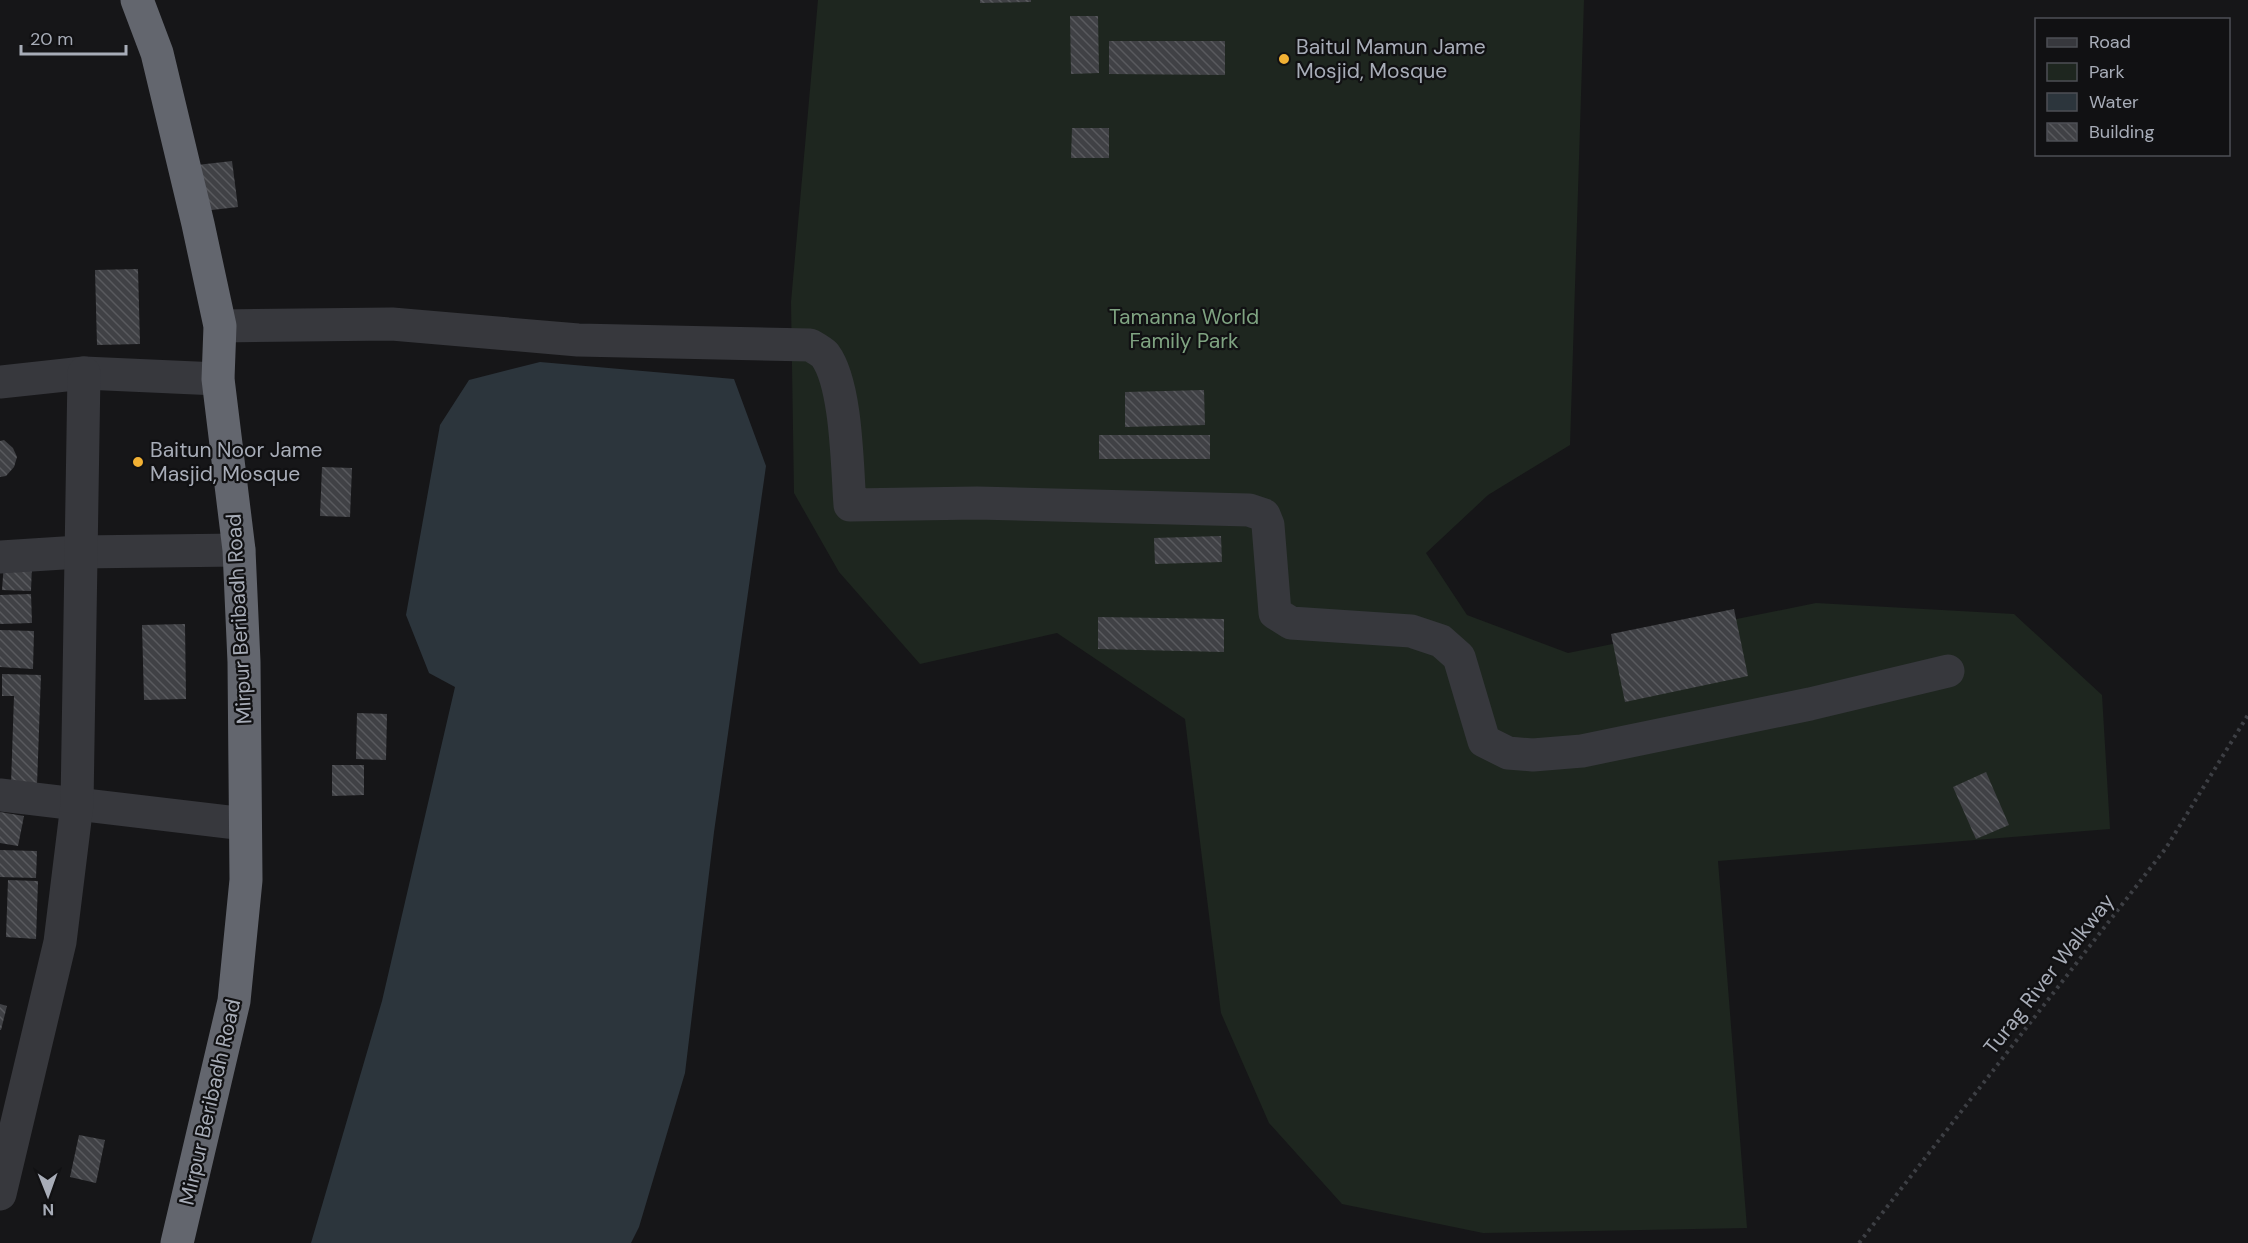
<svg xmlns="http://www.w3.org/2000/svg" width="2248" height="1243" viewBox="0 0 2248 1243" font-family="'DM Sans',sans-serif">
<defs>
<pattern id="building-back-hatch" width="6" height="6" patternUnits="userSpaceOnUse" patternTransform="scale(1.5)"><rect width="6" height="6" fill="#404145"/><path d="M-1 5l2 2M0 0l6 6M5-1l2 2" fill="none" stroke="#595a5e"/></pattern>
</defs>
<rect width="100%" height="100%" fill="#161618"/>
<polygon fill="#1e261f" points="818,0 1584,0 1570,445 1488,495 1426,553 1467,615 1568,653 1816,603 2014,614 2102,695 2110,829 1718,861 1747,1228 1483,1233 1342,1204 1269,1123 1221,1013 1185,719 1057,633 920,664 839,572 794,493 791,302"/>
<polygon fill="#2c353c" points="540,362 734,379 766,466 714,832 685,1073 639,1227 631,1243 311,1243 382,1001 455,687 429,673 406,615 440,425 469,380"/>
<g fill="url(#building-back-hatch)">
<polygon points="980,0 1031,0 1031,2 980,3"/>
<polygon points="1070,16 1098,16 1099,73 1071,74"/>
<polygon points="1109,41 1225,41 1225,75 1109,74"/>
<polygon points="1072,128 1109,128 1109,158 1071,158"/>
<polygon points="232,161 238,207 203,211 197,165"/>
<polygon points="138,269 140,344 97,345 95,270"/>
<polygon points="1204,390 1205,425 1125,427 1125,392"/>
<rect x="1099" y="435" width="111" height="24"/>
<polygon points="4,440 13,448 17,457 14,467 6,476 0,477 0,441"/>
<polygon points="322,467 352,468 350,517 320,516"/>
<polygon points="1221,536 1222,562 1155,564 1154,538"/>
<polygon points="4,563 32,565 31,591 2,590"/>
<polygon points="31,594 32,623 0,624 0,595"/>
<polygon points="1734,609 1748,676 1625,702 1611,634"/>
<polygon points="1098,617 1224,619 1224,652 1098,649"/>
<polygon points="185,624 186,699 144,700 142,625"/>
<polygon points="0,630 34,631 33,669 0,667"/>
<polygon points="2,674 41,675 37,785 11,785 14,696 2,696"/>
<polygon points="357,713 387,714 386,760 356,759"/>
<polygon points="332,765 364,765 364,795 332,796"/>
<polygon points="1986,772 2009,825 1976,839 1953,787"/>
<polygon points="0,812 24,816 18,846 0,843"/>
<polygon points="0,850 37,851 36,878 0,877"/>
<polygon points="8,880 38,881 36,939 6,937"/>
<polygon points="0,1004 7,1006 1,1030 0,1030"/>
<polygon points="79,1135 105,1140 96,1183 70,1177"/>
</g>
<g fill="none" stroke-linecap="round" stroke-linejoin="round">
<polyline stroke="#3d3f44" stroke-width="4" stroke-dasharray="3 4.5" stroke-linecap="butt" points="1859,1243 2166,848 2248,715"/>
<g stroke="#37383d" stroke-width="33">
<path d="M 220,326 L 392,324 L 578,340 L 810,345 C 815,348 821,351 825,355 C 847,385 847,467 850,505 L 977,503 L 1249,510 L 1264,515 L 1268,525 L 1275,613 L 1291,623 L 1411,631 L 1441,641 L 1459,657 L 1484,741 L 1508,753 L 1533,755 L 1582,751 L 1810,704 L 1948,671"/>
<polyline points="0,382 84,373 218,379"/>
<polyline points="0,557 79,552 239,550"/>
<polyline points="0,795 245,824"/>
<polyline points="0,1194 60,942 77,804 84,373"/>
</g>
<polyline stroke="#63666e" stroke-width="33" points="137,0 157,53 198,224 220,326 218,379 239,550 244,662 246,880 234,1001 177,1243"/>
</g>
<g fill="#f2b134" stroke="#111113" stroke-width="2">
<circle cx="1284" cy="59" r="6"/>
<circle cx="138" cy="462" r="6"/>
</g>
<g text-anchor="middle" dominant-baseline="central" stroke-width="4.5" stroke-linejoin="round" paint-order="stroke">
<g font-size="21" fill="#a8adb8" stroke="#111113" text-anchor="start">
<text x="1296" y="47">Baitul Mamun Jame<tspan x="1296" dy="24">Mosjid, Mosque</tspan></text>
<text x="150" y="450">Baitun Noor Jame<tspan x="150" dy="24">Masjid, Mosque</tspan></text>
</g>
<g font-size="21" fill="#7fa381" stroke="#111113">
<text x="1184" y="317">Tamanna World<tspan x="1184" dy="24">Family Park</tspan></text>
</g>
<g font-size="21" fill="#a8adb8" stroke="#111113">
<text transform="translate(239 619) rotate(-93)">Mirpur Beribadh Road</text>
<text transform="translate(2049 974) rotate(-52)">Turag River Walkway</text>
<text transform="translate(210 1102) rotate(-77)">Mirpur Beribadh Road</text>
</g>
</g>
<rect x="2035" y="18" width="195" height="138" fill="#111113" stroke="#4d4f55" stroke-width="1.5"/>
<rect x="2047" y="38" width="30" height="9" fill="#37383d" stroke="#4d4f55" stroke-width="1.5"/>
<text x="2089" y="48" font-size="18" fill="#a8adb8">Road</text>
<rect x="2047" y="63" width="30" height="18" fill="#1e261f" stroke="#4d4f55" stroke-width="1.5"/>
<text x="2089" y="78" font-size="18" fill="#a8adb8">Park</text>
<rect x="2047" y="93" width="30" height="18" fill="#2c353c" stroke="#4d4f55" stroke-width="1.5"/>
<text x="2089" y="108" font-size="18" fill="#a8adb8">Water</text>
<rect x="2047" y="123" width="30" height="18" fill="url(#building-back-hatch)" stroke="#4d4f55" stroke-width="1.5"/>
<text x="2089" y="138" font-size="18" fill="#a8adb8">Building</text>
<g transform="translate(48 1195) rotate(179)" stroke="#111113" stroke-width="4.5" paint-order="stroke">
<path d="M0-4.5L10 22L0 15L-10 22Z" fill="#a8adb8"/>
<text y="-9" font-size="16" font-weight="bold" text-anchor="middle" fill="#a8adb8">N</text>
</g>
<path d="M21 45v9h105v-9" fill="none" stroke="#a8adb8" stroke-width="3"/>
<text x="30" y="45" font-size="18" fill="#a8adb8" stroke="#111113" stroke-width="4.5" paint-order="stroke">20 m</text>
</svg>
